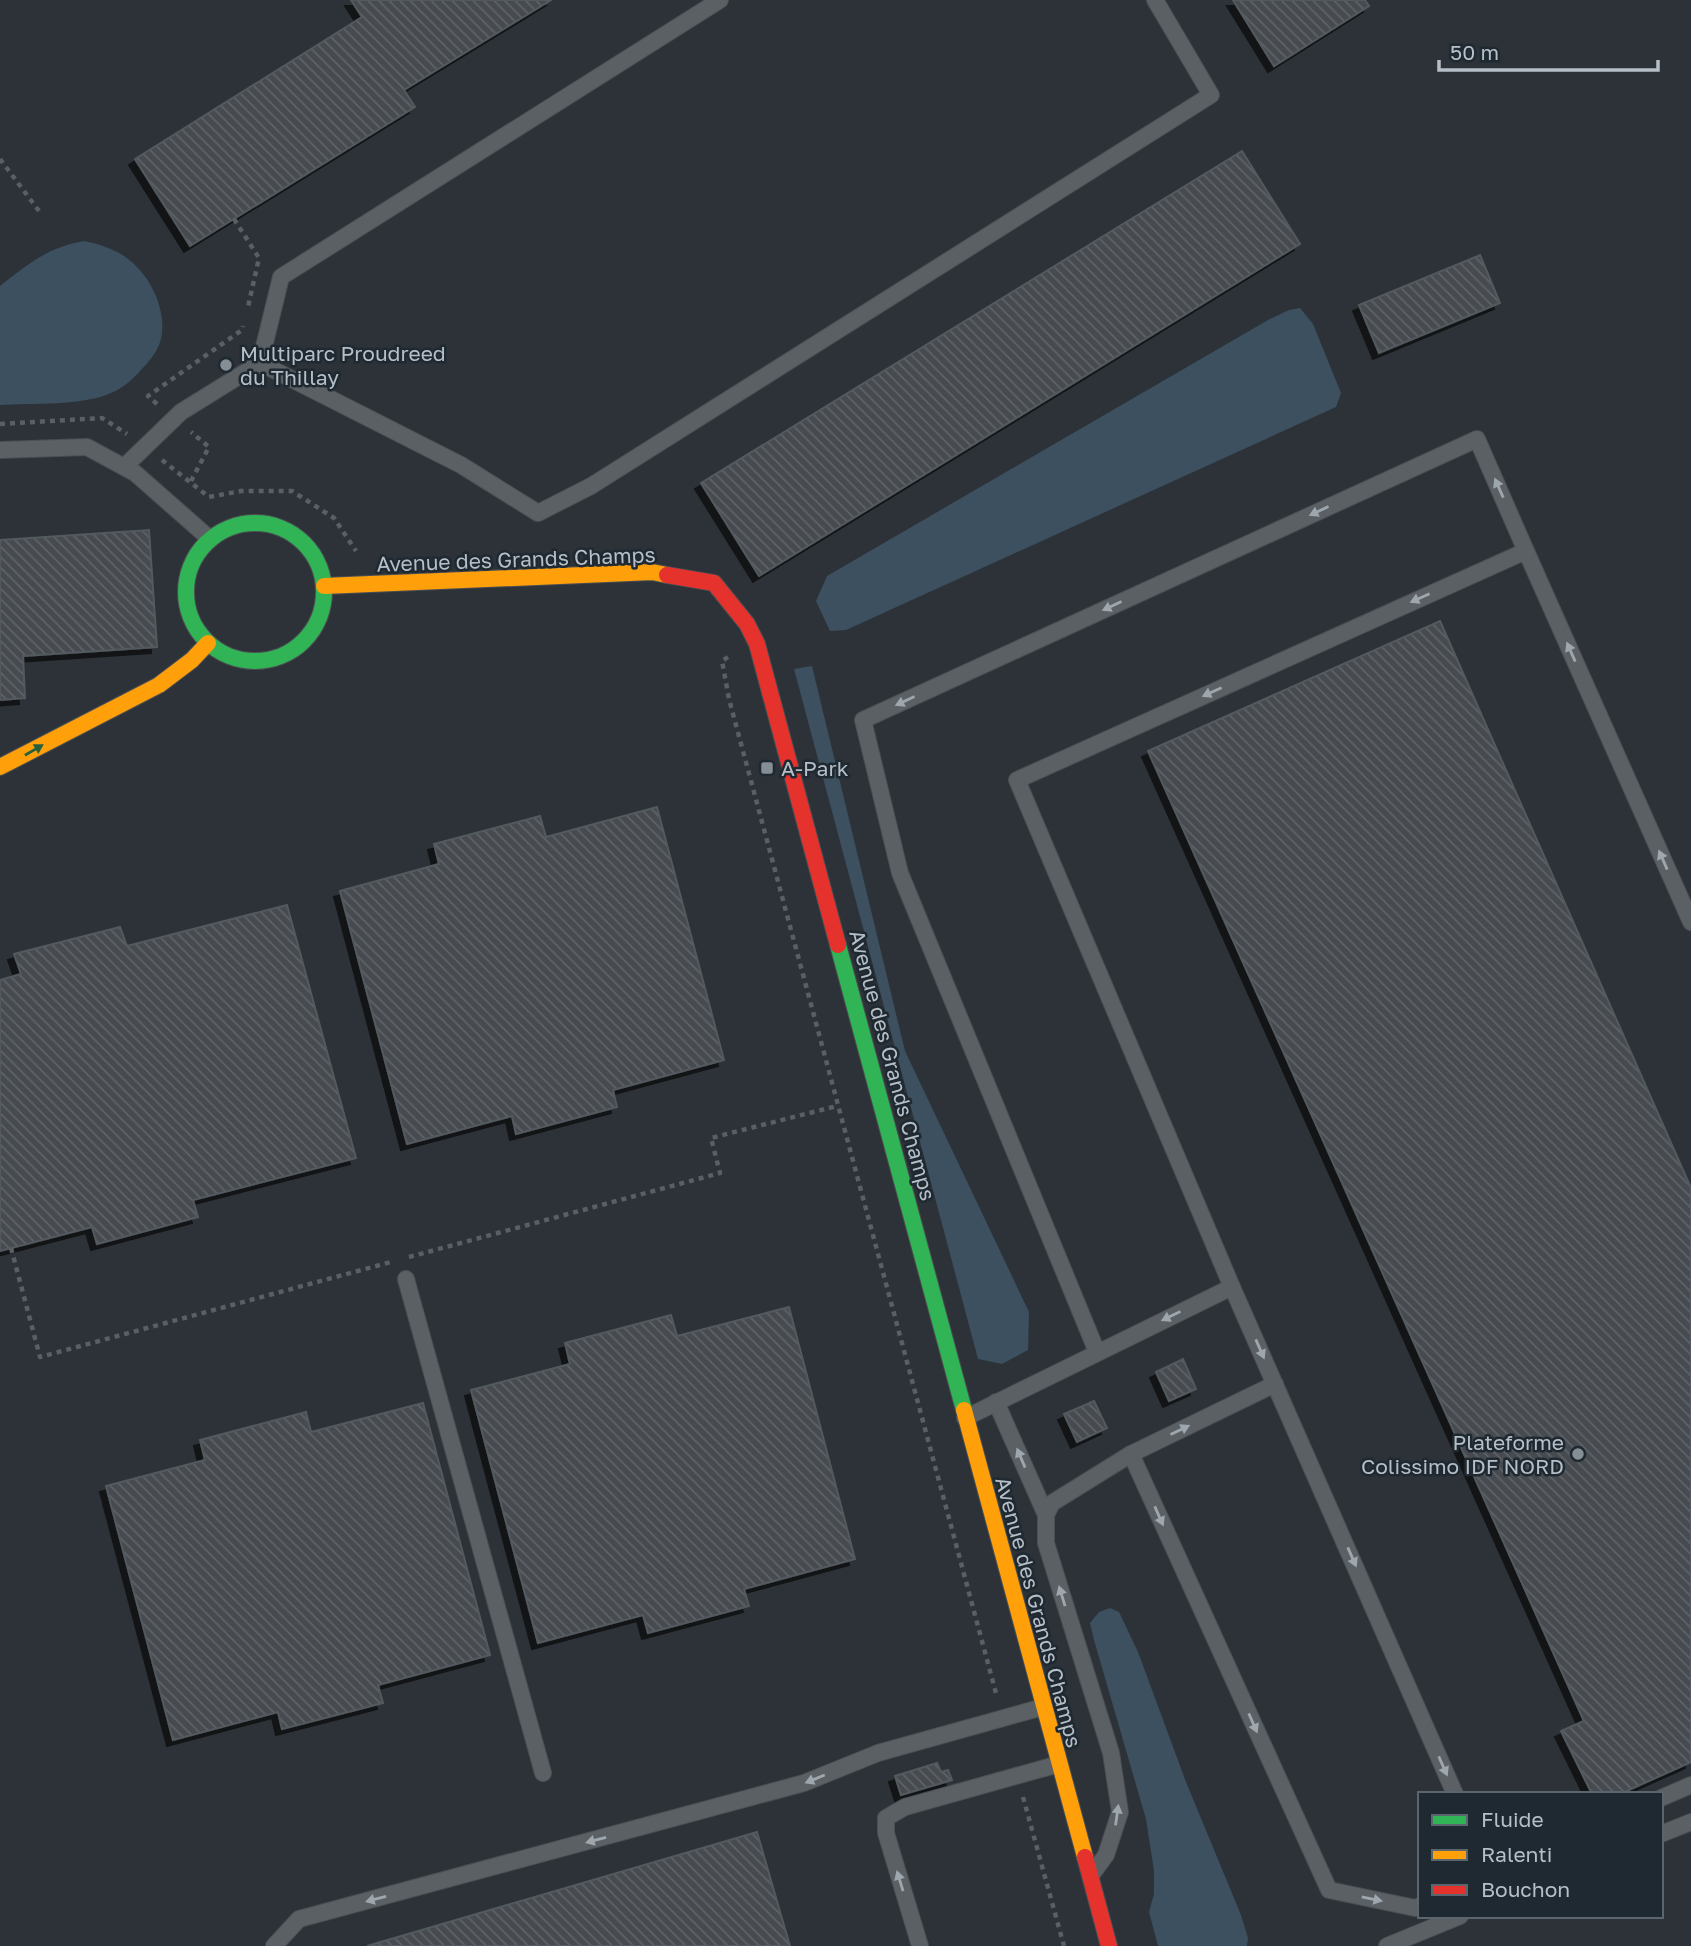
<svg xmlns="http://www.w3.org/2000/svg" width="1691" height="1946" viewBox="0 0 1691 1946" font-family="'Golos Text',sans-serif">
<defs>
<pattern id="building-back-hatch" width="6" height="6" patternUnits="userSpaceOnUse" patternTransform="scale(1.75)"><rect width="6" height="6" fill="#464b50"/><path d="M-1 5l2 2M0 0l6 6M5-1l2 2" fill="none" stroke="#5e6368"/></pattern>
<filter id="shadow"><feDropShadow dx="-6" dy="6" stdDeviation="0" flood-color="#0009"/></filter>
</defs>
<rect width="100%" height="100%" fill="#2c3237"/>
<g fill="#3c505f">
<path d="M 84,241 C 96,243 108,247 119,253 C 147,268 168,308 161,339 C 158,351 149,362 141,370 C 133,379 122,389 111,393 C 83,406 31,403 0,405 L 0,286 C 28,264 48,247 84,241 Z"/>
<polygon points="1300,308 1313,324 1341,393 1336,407 846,630 830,631 816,601 827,576 1268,320 1289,310"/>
<polygon points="812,666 905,1051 1029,1312 1028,1350 1002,1364 978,1359 794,669"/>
<polygon points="1110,1608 1119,1612 1138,1652 1186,1782 1241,1915 1248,1938 1247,1946 1158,1946 1149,1912 1154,1894 1154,1871 1146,1819 1094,1640 1090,1623 1099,1612"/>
</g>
<g fill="url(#building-back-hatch)" stroke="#535a5f" stroke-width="2" filter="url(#shadow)">
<polygon points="351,0 551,0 404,90 415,107 190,246 135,159 362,17"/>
<polygon points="1233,0 1365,0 1369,6 1274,66"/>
<polygon points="1242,151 1300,244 759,576 701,483"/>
<polygon points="1480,255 1500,303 1379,353 1359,305"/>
<polygon points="149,530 157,647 23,656 25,698 0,700 0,540"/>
<polygon points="1440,621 1691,1188 1691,1762 1620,1794 1592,1794 1561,1731 1584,1721 1148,751"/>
<polygon points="657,807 724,1060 613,1090 617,1107 516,1134 512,1116 407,1144 340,891 439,864 434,844 540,816 546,837"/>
<polygon points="287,905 356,1158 193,1200 198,1217 97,1244 92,1227 0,1251 0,980 21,974 14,954 120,927 127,946"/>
<polygon points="789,1307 855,1559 744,1589 749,1606 648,1633 643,1615 538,1643 471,1390 570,1364 565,1343 671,1315 677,1336"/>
<polygon points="1183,1359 1196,1389 1169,1401 1156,1372"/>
<polygon points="1094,1401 1107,1428 1077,1442 1064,1414"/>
<polygon points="423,1403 490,1655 378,1685 383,1703 282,1729 278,1712 173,1740 106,1486 205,1460 200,1440 306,1412 311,1432"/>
<polygon points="937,1763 941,1772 948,1770 952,1780 901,1795 895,1776"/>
<polygon points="757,1832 790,1946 367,1946"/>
</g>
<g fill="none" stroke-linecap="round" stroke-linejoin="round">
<defs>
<g id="lane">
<polyline points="260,363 461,465 538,513 591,486 1211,95 1155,0"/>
<polyline points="0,450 87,447 135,473 210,539"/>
<polyline points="124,467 181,412 260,363 281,277 720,0"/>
<polyline points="406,1279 543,1773"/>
<polyline points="1097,1352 900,873 863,720 1477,439 1526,551"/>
<polyline points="996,1402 1046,1515"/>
<polyline points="965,1418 1232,1287"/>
<polyline points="1131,1454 1329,1890 1415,1908 1420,1906"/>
<polyline points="1455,1794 1232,1287 1017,780 1526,551 1691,922"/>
<polyline points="1661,1798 1691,1785"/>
<polyline points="1661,1834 1691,1822"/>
<polyline points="1092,1874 1106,1855 1120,1812 1111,1753 1046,1543 1046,1515 1052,1503 1131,1454 1275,1384"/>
<polyline points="274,1946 299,1919 804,1783 878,1753 1043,1707"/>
<polyline points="920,1946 886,1833 886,1818 905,1807 1059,1764"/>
<polyline points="1387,1946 1460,1916"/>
</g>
<g id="fast">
<circle cx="255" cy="592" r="69"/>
<polyline points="838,945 964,1410"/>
</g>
<g id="slow">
<polyline points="324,586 652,572 667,575"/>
<polyline points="0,767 159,685 192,660 208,643"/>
<polyline points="964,1410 1085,1857"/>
</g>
<g id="jam">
<polyline points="667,575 714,583 747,624 757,644 838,945"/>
<polyline points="1085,1857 1109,1946"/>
</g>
</defs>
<use href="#lane" stroke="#4a4e52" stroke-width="18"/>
<use href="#fast" stroke="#4a4e52" stroke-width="18"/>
<use href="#slow" stroke="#4a4e52" stroke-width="18"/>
<use href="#jam" stroke="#4a4e52" stroke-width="18"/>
<g stroke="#5a5f63" stroke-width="4.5" stroke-dasharray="5 5" stroke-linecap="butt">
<polyline points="0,159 39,211"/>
<polyline points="234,219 259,258 248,307"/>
<polyline points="157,404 148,396 242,330 243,326"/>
<polyline points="0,424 102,418 127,434"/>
<polyline points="162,460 209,497 241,491 292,491 334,518 356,551"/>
<polyline points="191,481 209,447 191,432"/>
<polyline points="728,657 722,661 729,699 997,1697"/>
<polyline points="11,1248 40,1357 391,1262"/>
<polyline points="409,1257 720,1173 711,1138 837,1106"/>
<polyline points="1023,1797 1064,1946"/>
</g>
<use href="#lane" stroke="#5b6065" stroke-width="16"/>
<use href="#fast" stroke="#30b455" stroke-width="16"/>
<use href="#slow" stroke="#ff9f0a" stroke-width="16"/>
<use href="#jam" stroke="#e5322d" stroke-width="16"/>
</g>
<defs><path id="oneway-solid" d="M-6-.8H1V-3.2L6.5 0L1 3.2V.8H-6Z" transform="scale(1.75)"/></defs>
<g fill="#9fa7ae">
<use href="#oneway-solid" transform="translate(1499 488) rotate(-114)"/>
<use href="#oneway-solid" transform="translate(1319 511) rotate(155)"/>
<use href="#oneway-solid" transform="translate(1420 598) rotate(156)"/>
<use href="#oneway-solid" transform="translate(1112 606) rotate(155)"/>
<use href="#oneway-solid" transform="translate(1571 652) rotate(-114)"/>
<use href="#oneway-solid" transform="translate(1212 692) rotate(156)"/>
<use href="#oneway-solid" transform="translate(905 701) rotate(155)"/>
<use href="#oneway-solid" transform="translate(1663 860) rotate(-114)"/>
<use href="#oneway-solid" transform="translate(1171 1316) rotate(154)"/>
<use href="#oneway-solid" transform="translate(1260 1349) rotate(66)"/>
<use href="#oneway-solid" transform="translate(1180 1430) rotate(-26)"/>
<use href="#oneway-solid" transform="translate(1021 1458) rotate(-113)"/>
<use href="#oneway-solid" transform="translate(1159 1516) rotate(66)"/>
<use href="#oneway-solid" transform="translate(1352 1557) rotate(66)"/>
<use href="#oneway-solid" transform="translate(1062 1596) rotate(-107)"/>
<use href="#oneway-solid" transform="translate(1253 1723) rotate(66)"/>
<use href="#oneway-solid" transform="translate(1443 1766) rotate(66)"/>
<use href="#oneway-solid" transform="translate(815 1779) rotate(158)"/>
<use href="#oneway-solid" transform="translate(1117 1815) rotate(-82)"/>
<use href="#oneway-solid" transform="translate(596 1840) rotate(165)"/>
<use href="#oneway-solid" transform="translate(900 1881) rotate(-107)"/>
<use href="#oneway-solid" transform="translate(376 1899) rotate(165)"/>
<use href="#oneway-solid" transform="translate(1372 1899) rotate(12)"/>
</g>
<use fill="#26613f" href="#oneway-solid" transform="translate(34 750) rotate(-30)"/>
<g fill="#868e95" stroke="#1f2931" stroke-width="2.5">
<circle cx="226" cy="365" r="7"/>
<rect x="760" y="761" width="14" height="14" rx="3.5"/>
<circle cx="1578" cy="1454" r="7"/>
</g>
<g text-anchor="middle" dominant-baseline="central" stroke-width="5" stroke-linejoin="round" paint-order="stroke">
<g font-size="21" fill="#b6bfc7" stroke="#1f2931" text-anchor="start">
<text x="240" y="353">Multiparc Proudreed<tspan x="240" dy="24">du Thillay</tspan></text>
<text x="781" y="768">A-Park</text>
<text x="1564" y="1442" text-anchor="end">Plateforme<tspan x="1564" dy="24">Colissimo IDF NORD</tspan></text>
</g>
<g font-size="21" fill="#b6bfc7" stroke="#1f2931">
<text transform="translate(516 559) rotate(-2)">Avenue des Grands Champs</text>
<text transform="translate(893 1065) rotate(75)">Avenue des Grands Champs</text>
<text transform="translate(1039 1612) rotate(75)">Avenue des Grands Champs</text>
</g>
</g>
<rect x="1418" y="1792" width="245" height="126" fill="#1f2931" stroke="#5b656d" stroke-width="2"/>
<rect x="1432" y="1815" width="35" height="10" fill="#30b455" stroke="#5b656d" stroke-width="2"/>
<text x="1481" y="1827" font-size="21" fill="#b6bfc7">Fluide</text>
<rect x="1432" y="1850" width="35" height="10" fill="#ff9f0a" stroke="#5b656d" stroke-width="2"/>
<text x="1481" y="1862" font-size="21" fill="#b6bfc7">Ralenti</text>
<rect x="1432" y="1885" width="35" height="10" fill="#e5322d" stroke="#5b656d" stroke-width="2"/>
<text x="1481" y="1897" font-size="21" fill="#b6bfc7">Bouchon</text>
<path d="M1439 60v10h219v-10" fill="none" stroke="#b6bfc7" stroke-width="3.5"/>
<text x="1450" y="60" font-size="21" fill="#b6bfc7" stroke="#1f2931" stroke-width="5" paint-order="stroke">50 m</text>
</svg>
